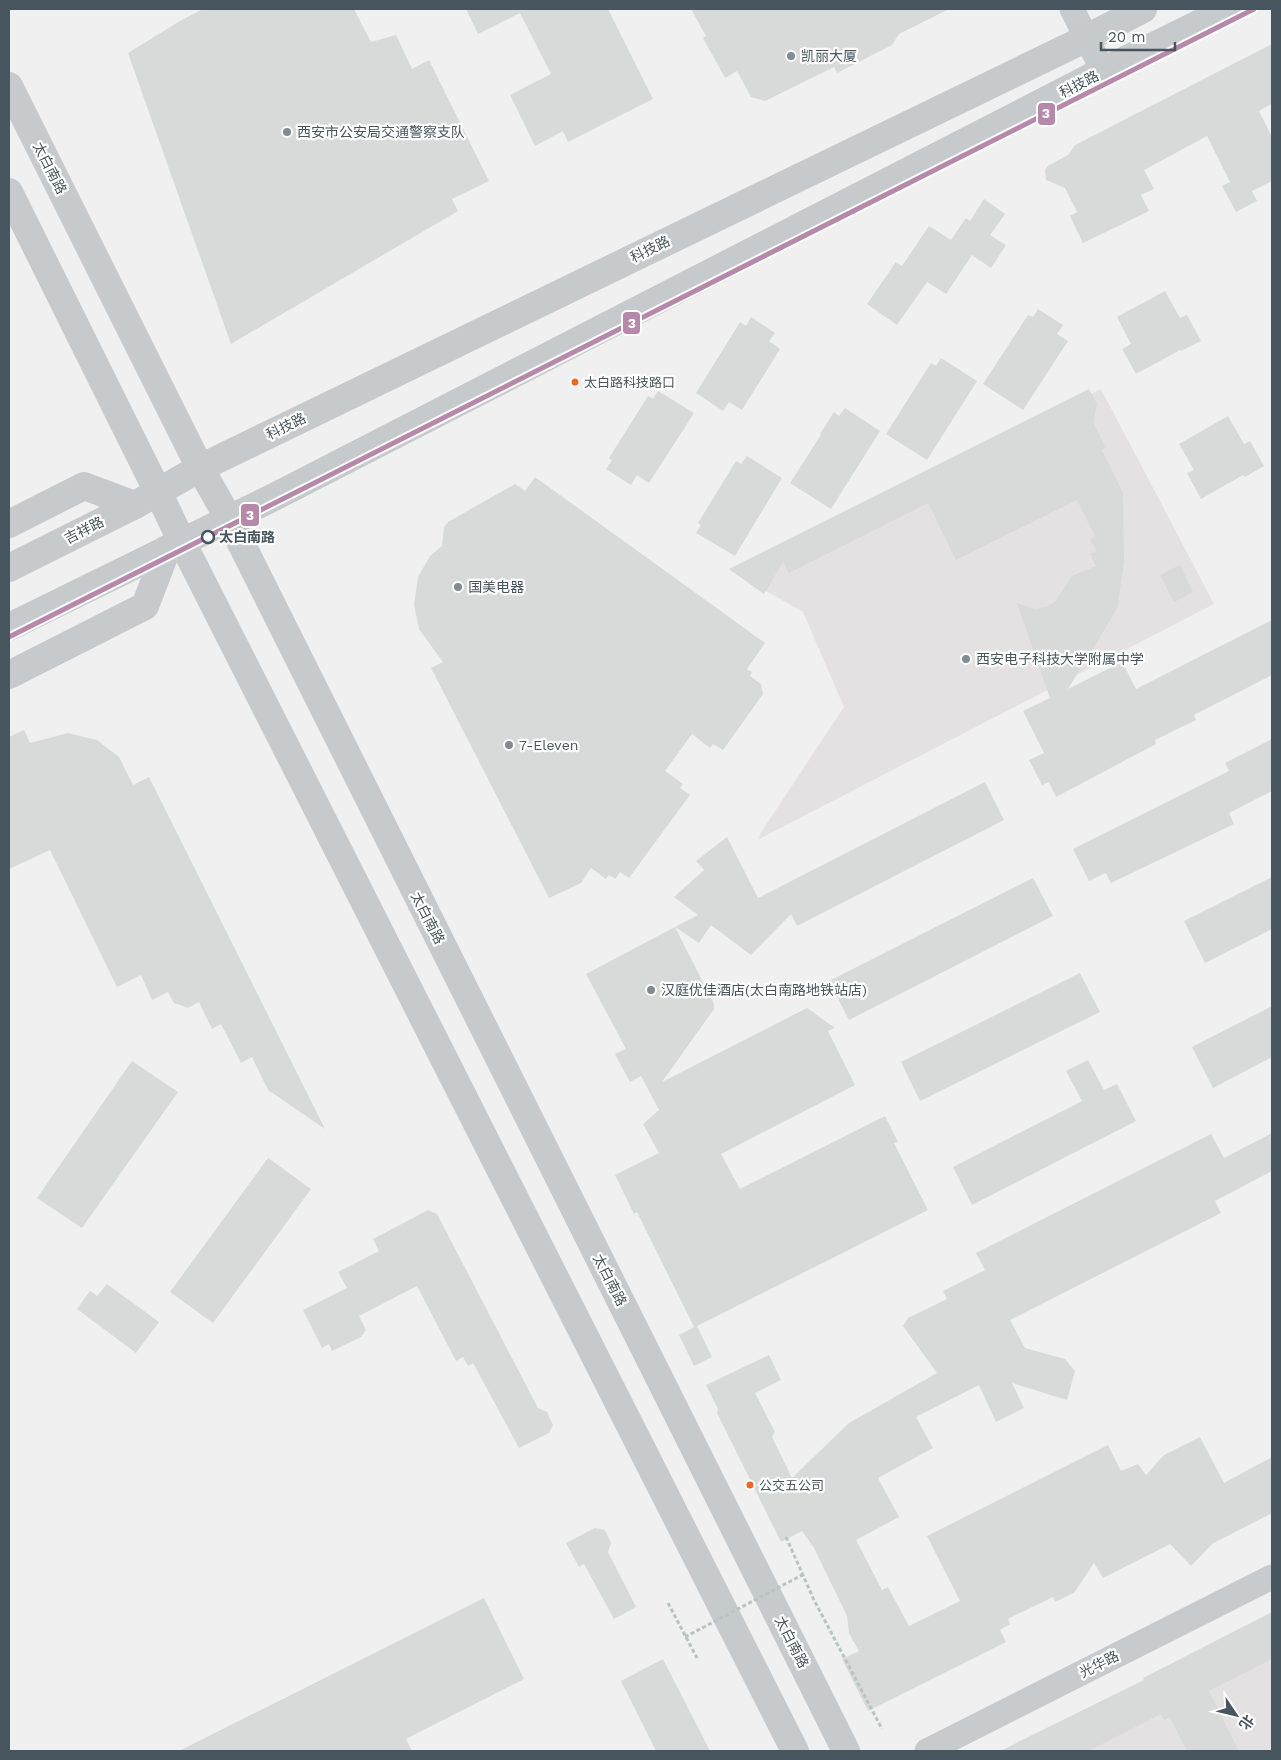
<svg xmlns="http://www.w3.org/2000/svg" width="1281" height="1760" viewBox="0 0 1281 1760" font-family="'Work Sans','Noto Sans SC',sans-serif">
<rect width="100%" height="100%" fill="#f1f0f0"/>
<g fill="#e3e1e2">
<polygon points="1101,389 1214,604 759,839 760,834 844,707 803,612 731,571"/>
<polygon points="1272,1629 1272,1751 1031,1751"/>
</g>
<g fill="#d8d9d9">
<polygon points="203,9 354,9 371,42 396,35 412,69 429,60 489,181 452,199 458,211 231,344 128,53 180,21"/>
<polygon points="466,9 608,9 653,99 568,142 563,131 535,146 510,95 551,74 520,13 478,34"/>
<polygon points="691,9 949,9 899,34 892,45 837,73 834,67 765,101 751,97 737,71 725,78 703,38 706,36"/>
<polygon points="1272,44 1272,104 1259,111 1272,137 1272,181 1252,191 1257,201 1236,212 1222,186 1230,182 1207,136 1144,170 1154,189 1141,195 1149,211 1083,243 1070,216 1077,212 1065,188 1046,180 1045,170 1048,166 1068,155 1075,145"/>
<polygon points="984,199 1005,214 990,235 1006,245 991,268 972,255 946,294 927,282 897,325 867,304 896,262 902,266 929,226 951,240 966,218 970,221"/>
<polygon points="1165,291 1180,318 1187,315 1201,341 1181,351 1180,350 1136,374 1122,349 1131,344 1117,317"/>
<polygon points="1038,309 1063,325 1057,334 1068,341 1023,410 983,384 1028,315 1033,317"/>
<polygon points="751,317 775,333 769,341 780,349 742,410 729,402 723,411 696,393 740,322 746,326"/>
<polygon points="941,358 977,381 927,460 886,434 931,363 936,366"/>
<polygon points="1089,389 1097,404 1093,422 1105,447 1102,450 1123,493 1124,562 1117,609 1068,689 1122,662 1136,689 1272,620 1272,675 1194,715 1196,720 1155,740 1156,744 1056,797 1049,782 1042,785 1029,760 1044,753 1023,711 1050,698 1017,603 1035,609 1048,606 1056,601 1072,576 1096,566 1090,554 1097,551 1090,540 1095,536 1077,500 956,560 928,503 789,573 783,562 764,594 729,569"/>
<polygon points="658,391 694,413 649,483 637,475 631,485 606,469 612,460 609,458 648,396 653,399"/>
<polygon points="845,408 880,431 831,509 790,483 821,435 820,434 834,412 839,416"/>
<polygon points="1228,416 1244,444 1250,441 1264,466 1245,477 1243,475 1201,499 1187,473 1194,470 1179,444"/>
<polygon points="747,456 782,478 735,556 696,533 701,525 698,523 736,461 741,464"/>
<polygon points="535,477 765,643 747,669 752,672 750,676 761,684 763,694 723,750 713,744 710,748 692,734 665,771 683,784 680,788 690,795 629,878 620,872 615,879 609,875 606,879 591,868 581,883 549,898 431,668 443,662 419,629 414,605 418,577 430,556 442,546 444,527 448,522 515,484 525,491"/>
<polygon points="1180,565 1193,592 1174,602 1160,575"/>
<polygon points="24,730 30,743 68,733 97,740 119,757 133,785 149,777 325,1129 268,1090 252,1057 241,1063 221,1024 212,1029 199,1002 188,1008 174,1003 168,992 152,1000 141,975 117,987 50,850 9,869 9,737"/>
<polygon points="1272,739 1272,791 1229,813 1234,824 1111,883 1106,873 1089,881 1073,849 1229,771 1225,763"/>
<polygon points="985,782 1004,820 797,926 791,914 751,955 711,925 699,943 675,927 698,915 674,897 704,870 696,861 727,837 758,898"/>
<polygon points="1272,877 1272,929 1205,963 1184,921"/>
<polygon points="1033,878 1053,916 849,1020 829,981"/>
<polygon points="675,927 714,1004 714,1009 662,1082 807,1008 835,1028 828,1031 855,1085 721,1154 740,1189 885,1116 898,1142 894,1143 928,1210 697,1326 712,1357 694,1366 679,1335 694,1327 637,1212 634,1214 615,1175 659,1153 643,1124 659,1110 641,1076 630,1082 615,1054 626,1049 586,974"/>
<polygon points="1080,973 1100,1012 920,1101 901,1062"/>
<polygon points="1272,1006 1272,1057 1213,1088 1192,1047"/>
<polygon points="1088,1060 1104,1090 1117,1084 1136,1121 972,1205 953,1167 1082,1101 1066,1071"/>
<polygon points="132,1061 178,1092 82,1228 37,1198"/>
<polygon points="1272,1133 1272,1171 1215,1201 1221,1213 1010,1320 1025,1348 1065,1359 1075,1371 1067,1400 1012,1383 1024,1408 996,1422 979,1385 916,1417 933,1448 878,1478 899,1517 856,1540 882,1590 888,1587 909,1626 960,1601 927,1536 1108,1445 1121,1471 1138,1464 1146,1475 1164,1455 1200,1437 1224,1483 1272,1457 1272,1513 1212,1544 1191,1566 1170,1544 1103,1578 1094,1563 1074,1593 1055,1602 1053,1597 1008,1619 1010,1624 1000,1630 1006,1642 868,1711 842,1659 859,1651 849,1633 847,1616 814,1548 802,1531 781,1542 717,1413 718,1409 706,1385 769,1355 781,1380 755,1393 775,1432 772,1437 792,1478 849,1423 937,1373 903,1326 908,1318 947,1299 943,1291 985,1270 976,1253 1211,1134 1224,1158"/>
<polygon points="268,1158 311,1189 213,1323 170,1292"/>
<polygon points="428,1210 437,1214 538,1408 547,1412 553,1425 549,1433 519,1448 473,1363 468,1366 463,1357 456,1361 417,1286 359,1316 366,1330 361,1337 332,1351 329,1344 322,1348 303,1310 347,1288 338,1272 379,1251 373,1239"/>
<polygon points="107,1284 159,1322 136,1353 77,1309 90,1291 97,1296"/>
<polygon points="595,1528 605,1530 611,1543 608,1552 636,1607 614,1619 584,1564 579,1567 566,1543"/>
<polygon points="484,1598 524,1679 406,1739 412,1751 179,1751"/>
<polygon points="1272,1612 1272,1659 1209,1691 1239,1751 1187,1751 1170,1717 1164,1720 1161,1714 1088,1751 1000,1751 1144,1680 1143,1678"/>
<polygon points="663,1659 710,1751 656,1751 621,1681"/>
</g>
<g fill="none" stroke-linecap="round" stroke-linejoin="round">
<g stroke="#b7c4bf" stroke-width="3" stroke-dasharray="4 2.5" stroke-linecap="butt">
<polyline points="786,1537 814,1600 882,1729"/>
<polyline points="668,1603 697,1658"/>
</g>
<g stroke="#c8cbcd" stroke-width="25">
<polyline points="1072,9 1103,71"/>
<polyline points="927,1751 1272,1577"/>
</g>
<g stroke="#c6cacc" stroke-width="28">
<polyline points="9,86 200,468 229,519 846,1751"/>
<polyline points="9,192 158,492 182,542 795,1751"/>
<polyline points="9,524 84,486 135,505"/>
<polyline points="9,568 135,505 200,468 1087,38 1143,9"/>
<polyline points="9,627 272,498 1103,71 1229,9"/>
<polyline points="9,675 145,606 167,549"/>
</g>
<polyline stroke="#b7c4bf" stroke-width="3" stroke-dasharray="4 2.5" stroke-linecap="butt" points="685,1637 804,1574"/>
<defs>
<polyline id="metro-1" points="9,637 1254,9"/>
</defs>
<use href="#metro-1" stroke="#fff" stroke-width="9"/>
<use href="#metro-1" stroke="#b688a9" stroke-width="5"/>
</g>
<g fill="#828b91" stroke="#fff" stroke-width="2">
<circle cx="791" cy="56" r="5"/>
<circle cx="287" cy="132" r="5"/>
<circle cx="458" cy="587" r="5"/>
<circle cx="966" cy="659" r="5"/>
<circle cx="509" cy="745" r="5"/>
<circle cx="651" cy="990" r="5"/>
</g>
<g fill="#f26522" stroke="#fff" stroke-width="2">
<circle cx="575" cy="382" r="4.5"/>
<circle cx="750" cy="1485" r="4.5"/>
</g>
<circle fill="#fff" stroke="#47555e" stroke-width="2.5" cx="208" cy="537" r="6"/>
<g text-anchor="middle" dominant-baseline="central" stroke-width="4.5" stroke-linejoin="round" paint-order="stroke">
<g font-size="13" fill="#47555e" stroke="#fff" text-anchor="start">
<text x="584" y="382">太白路科技路口</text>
<text x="759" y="1485">公交五公司</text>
</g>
<g font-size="14" fill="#47555e" stroke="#fff" text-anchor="start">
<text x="801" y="56">凯丽大厦</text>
<text x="297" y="132">西安市公安局交通警察支队</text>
<text x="468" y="587">国美电器</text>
<text x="976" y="659">西安电子科技大学附属中学</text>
<text x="519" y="745">7-Eleven</text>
<text x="661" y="990">汉庭优佳酒店(太白南路地铁站店)</text>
</g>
<g font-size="14" fill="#47555e" stroke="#fff">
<text transform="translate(1079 84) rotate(-27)">科技路</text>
<text transform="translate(50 168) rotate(63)">太白南路</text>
<text transform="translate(650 249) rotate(-26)">科技路</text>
<text transform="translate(286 426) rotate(-26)">科技路</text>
<text transform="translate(84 530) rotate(-27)">吉祥路</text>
<text transform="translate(428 918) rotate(63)">太白南路</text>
<text transform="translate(610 1280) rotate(63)">太白南路</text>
<text transform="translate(792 1642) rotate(63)">太白南路</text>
<text transform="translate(1099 1664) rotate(-27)">光华路</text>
</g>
<g font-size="14" font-weight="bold" fill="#47555e" stroke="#fff" text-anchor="start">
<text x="219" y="537">太白南路</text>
</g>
</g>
<g stroke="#fff" stroke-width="2">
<rect x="1037" y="102" width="19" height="24" rx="5" fill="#b688a9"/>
<rect x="622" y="311" width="19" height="24" rx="5" fill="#b688a9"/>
<rect x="240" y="503" width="20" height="24" rx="5" fill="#b688a9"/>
</g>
<g font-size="14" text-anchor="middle" font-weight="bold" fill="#fff">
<text x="1046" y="118">3</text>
<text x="632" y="328">3</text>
<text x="250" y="520">3</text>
</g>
<rect width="1281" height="1760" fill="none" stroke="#47555e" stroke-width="20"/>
<g transform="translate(1236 1715) rotate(125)" stroke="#ffffff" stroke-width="4" paint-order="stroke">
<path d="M0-4L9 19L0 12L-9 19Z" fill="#47555e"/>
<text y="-8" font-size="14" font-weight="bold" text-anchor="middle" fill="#47555e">北</text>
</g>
<path d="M1101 42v8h74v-8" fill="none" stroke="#47555e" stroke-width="2.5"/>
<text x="1108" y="42" font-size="15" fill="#47555e" stroke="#ffffff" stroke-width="4" paint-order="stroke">20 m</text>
</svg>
